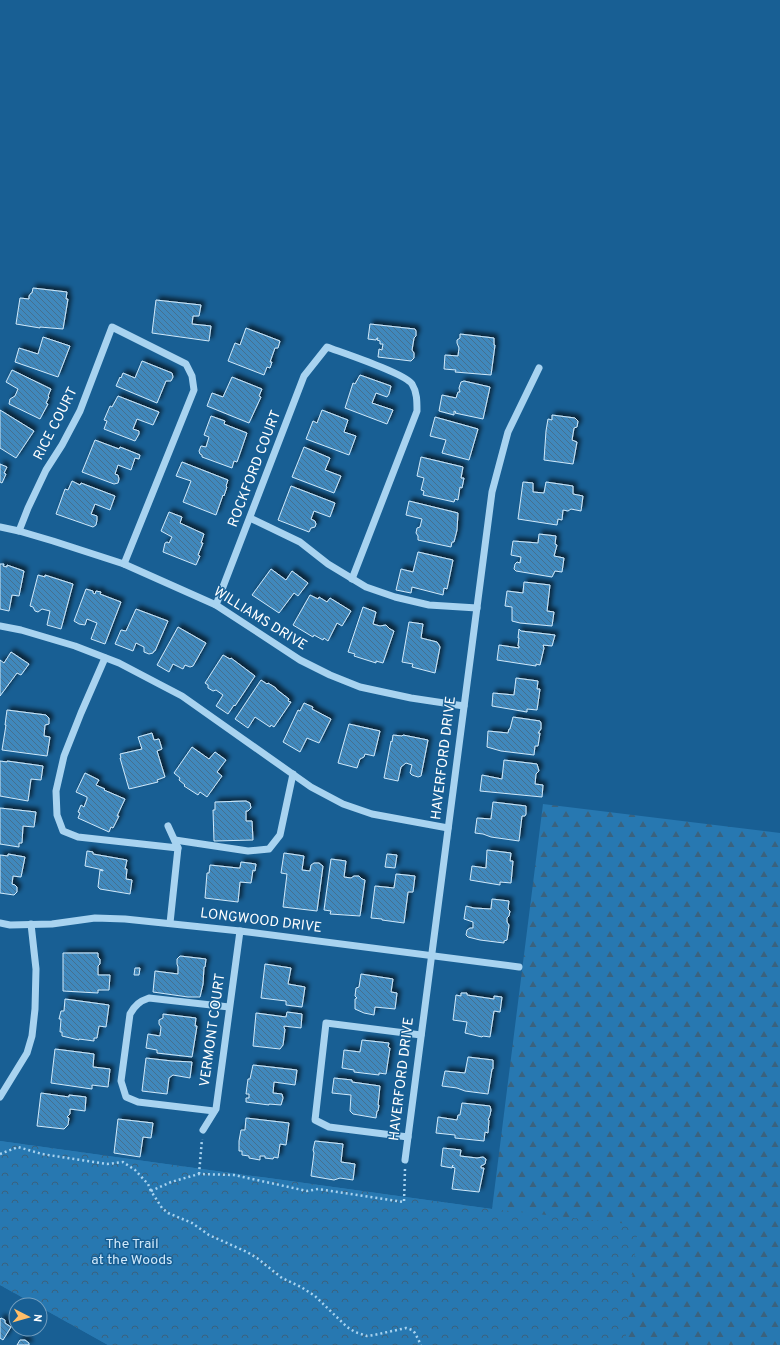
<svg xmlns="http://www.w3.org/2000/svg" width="780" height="1345" viewBox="0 0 780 1345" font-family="Overpass,sans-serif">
<defs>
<pattern id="forest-firs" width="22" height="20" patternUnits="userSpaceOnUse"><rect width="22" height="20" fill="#2778b1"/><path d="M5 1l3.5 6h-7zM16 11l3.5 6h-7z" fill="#3a627e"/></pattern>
<pattern id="park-crowns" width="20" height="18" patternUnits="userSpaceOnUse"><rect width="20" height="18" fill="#2778b1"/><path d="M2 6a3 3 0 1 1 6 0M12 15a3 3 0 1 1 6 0" fill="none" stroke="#3a627e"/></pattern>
<pattern id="building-back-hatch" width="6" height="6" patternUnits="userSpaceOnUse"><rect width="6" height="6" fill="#4088bc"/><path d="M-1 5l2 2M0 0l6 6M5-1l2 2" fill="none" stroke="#45708f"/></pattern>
<filter id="shadow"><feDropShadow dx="3.5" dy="-3.5" stdDeviation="2" flood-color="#0009"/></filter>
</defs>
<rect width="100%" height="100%" fill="#185f94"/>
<polygon fill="url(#forest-firs)" points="543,804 780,833 780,1345 108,1345 40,1307 40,1305 36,1305 0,1285 0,1141 492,1209"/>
<polygon fill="url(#park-crowns)" points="0,1141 492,1209 638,1225 625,1345 108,1345 40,1307 40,1305 36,1305 0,1285"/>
<g fill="url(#building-back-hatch)" stroke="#cfe9fb" filter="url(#shadow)">
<polygon points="33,288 67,292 66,299 68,299 63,329 40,327 40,328 16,324 20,298 29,299 29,296 31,293 32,293"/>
<polygon points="156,300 201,305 199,316 193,316 192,324 211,326 209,341 152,333"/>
<polygon points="370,324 415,329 416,331 416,336 414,338 412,350 414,353 414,358 411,361 378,357 379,349 382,350 383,344 380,344 380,341 377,340 378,338 377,338 376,340 368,339"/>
<polygon points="246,328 280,341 278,348 275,348 270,362 272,362 270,368 267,367 264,375 228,361 235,343 240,345"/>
<polygon points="460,334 494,338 494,345 495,345 491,375 455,372 456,370 444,369 445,355 458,356 459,348 457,343 457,340 460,338"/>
<polygon points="43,337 70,346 58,377 15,362 19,348 38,354"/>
<polygon points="142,361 172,373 173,377 171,381 166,381 157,403 116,386 120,377 121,378 123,373 135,378"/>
<polygon points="12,370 51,389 48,396 49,397 46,403 48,404 40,419 9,404 10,399 15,396 18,389 6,382"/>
<polygon points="360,375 391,386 389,394 387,397 376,393 372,403 393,410 387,424 345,408 353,383 355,384"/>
<polygon points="232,377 262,389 259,396 261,397 249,423 207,406 212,393 223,397"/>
<polygon points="464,381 490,387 483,419 455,413 456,412 454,411 454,415 439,411 442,395 456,398 458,392 460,392 459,388 461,382"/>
<polygon points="118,396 159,412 153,425 137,419 133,429 139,431 139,434 135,441 104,429 107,421 104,420 110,406 112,407"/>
<polygon points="0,410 34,431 16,458 0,448"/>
<polygon points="322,410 348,420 344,432 356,436 349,455 306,439 313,421 317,423"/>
<polygon points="552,415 575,418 578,421 577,427 574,428 572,440 577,442 573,464 544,460 546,431 548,419 552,420"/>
<polygon points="211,416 225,421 224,424 247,433 237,462 234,461 232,468 202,457 202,455 200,454 199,451 201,446 206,447 209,437 204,435"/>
<polygon points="435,417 478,429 469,460 442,453 446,440 430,436"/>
<polygon points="95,440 119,449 120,447 140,455 139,459 135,458 131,470 118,465 115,474 118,475 119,479 118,483 114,484 82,472"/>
<polygon points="304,447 330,458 325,470 341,476 334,493 292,477"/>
<polygon points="421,457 463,467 461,478 464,478 462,488 460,487 458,500 455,499 454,502 423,495 424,491 421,490 424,478 417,476"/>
<polygon points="182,462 228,480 226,486 227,487 224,496 223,495 216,515 183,502 191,481 176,476"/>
<polygon points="0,464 7,467 4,473 6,474 2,483 0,482"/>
<polygon points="72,481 80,485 81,483 115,496 110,510 95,504 91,514 97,516 97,520 96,525 93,527 56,514 65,489 68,490"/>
<polygon points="523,482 533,483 533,492 544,493 546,482 573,486 573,494 583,496 581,511 571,509 568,511 563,510 562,520 558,519 557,525 518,519"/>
<polygon points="291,486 335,503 330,517 314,511 311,519 315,521 316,524 315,527 311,528 309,532 278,520"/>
<polygon points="409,501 458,513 457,530 454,542 452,542 451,547 418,540 418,536 416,533 417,528 420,527 422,519 406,515"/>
<polygon points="169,512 182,517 180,523 204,534 201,543 203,543 198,555 200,556 196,565 163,552 165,543 167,542 169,543 172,537 161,531"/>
<polygon points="539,534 556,536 555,544 557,545 554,556 564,558 562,572 555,571 552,577 516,571 514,569 515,564 517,562 520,563 521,557 511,555 513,541 538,543"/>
<polygon points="418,552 453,560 447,589 444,588 443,595 412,587 411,593 396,590 401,569 413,572"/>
<polygon points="0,564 4,564 3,566 7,567 7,565 24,571 19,596 12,595 9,611 0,609"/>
<polygon points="271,569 286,580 292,571 308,583 298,596 294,593 279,613 252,595"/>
<polygon points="38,575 45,577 45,575 73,584 61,629 47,625 50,611 42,609 38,612 35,611 33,607 30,606"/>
<polygon points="524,582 550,585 547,611 554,612 552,626 520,623 512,621 512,607 505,606 507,591 523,593"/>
<polygon points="86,589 93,591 93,593 95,594 96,591 101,592 100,594 121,602 105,644 91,639 97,623 87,619 85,625 79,624 74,621"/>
<polygon points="310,595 318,599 319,597 327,602 330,598 351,611 342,626 337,623 328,641 324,638 323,640 314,635 313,637 293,625"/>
<polygon points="363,607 376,612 373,624 380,626 386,625 390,629 394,631 383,663 376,661 376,663 354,656 355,654 348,652"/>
<polygon points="136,609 168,621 155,651 154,651 153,653 149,654 144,652 144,647 136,643 133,651 115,644 121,630 126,631"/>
<polygon points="409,622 423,624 421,638 437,642 439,645 440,647 435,673 412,667 413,664 402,662"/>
<polygon points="178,627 206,643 193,666 190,667 185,665 183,669 173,664 169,672 157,665"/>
<polygon points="519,629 521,631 555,635 552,646 543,645 544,648 540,665 536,664 536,666 497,660 499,645 519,648 519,646 518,646 519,638 518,638"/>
<polygon points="11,652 29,664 21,675 17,673 0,696 0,660 4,663"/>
<polygon points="223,655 230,659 231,658 255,676 235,706 234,705 228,714 216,706 223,695 216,690 213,691 208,688 208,685 205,683"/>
<polygon points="516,678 538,681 537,689 540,689 537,710 527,709 527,712 492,706 493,693 514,695"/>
<polygon points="261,680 267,684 268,683 276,688 276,689 289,699 288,701 291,702 274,727 271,725 270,727 255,717 248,728 235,719"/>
<polygon points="304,703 313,707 312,709 331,719 319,743 307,738 300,752 283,742 298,710 300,711"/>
<polygon points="7,710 46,715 49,718 49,724 45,725 44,736 50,737 47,756 2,750 6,725 5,725"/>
<polygon points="513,717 540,721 541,723 541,729 538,733 540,733 538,746 535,746 534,755 501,751 487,747 488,731 508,733 509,729 510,729"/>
<polygon points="349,724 380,731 374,756 365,754 364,757 360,759 357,768 338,763"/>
<polygon points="152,733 154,740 159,739 162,749 157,751 165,777 157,780 158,782 129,789 120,758 121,758 120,754 142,749 138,737"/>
<polygon points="393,735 402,736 403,735 428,740 421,776 418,777 412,775 410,773 412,765 406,763 401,767 398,781 384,778 391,741 392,742"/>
<polygon points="192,747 209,759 215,752 226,760 217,772 222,776 207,797 200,792 198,795 184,786 185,785 179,780 180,778 174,773"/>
<polygon points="504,760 537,764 539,771 536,774 535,784 543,785 542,797 480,791 482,775 502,779"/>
<polygon points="0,761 7,762 7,761 43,766 41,780 31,779 28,801 0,796"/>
<polygon points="85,773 99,780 96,785 105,789 104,790 125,799 117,816 119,816 113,828 111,827 109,832 78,818 80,813 78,812 81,805 84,807 87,799 87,797 76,792"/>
<polygon points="215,802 246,801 250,803 251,808 248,811 246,811 246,821 252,821 253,840 214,841 213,810 215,810"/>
<polygon points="493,802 526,806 526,814 525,816 522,816 519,841 491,837 483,834 475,833 477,818 491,819"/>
<polygon points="0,808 36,812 34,827 23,826 22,843 19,843 19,847 0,844"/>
<polygon points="487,850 511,853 510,861 513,861 511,883 500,882 500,885 470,880 472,866 486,868"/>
<polygon points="87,851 93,852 93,854 127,860 125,869 127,869 126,879 132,880 130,894 100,889 98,887 100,870 103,871 103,870 85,866"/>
<polygon points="284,853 304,856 302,870 310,871 311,865 314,863 319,863 323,866 317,911 283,907 287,874 281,873"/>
<polygon points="8,854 25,857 21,877 13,876 12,884 15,885 17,887 17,892 14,895 0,893 0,855 8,856"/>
<polygon points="387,854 397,855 395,868 385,867"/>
<polygon points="331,859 346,861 344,877 351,878 354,876 359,876 362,879 365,880 360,916 330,914 331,911 324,910"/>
<polygon points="241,862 256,864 255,871 253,870 251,883 240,882 238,902 205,898 207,873 209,873 210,865 238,868 240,868"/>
<polygon points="396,874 415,876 413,892 408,892 404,923 382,920 382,919 371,918 375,886 394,888"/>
<polygon points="492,899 509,901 508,909 510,911 509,916 507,918 507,922 509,925 507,940 504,941 504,943 480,940 468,937 466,935 467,930 470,928 473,928 473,922 464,919 466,906 474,908 491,909"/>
<polygon points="63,953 98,953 98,957 100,959 100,964 98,966 98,975 110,975 109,990 98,990 98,993 63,991"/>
<polygon points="180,956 206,959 205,967 204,967 203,984 200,997 188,997 153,992 155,971 178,974 178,967 177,964 177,959"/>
<polygon points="265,964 291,968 288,984 305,987 302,1007 286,1005 286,1001 261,998"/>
<polygon points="135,968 140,968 139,975 134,975"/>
<polygon points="361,974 393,979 391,992 397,993 395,1009 375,1007 374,1015 364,1013 355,1009 355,999 357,998 355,996 356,988 359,987"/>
<polygon points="461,993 467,993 467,995 494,999 494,996 502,997 500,1012 494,1011 490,1037 483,1036 482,1037 465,1033 467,1022 453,1020 456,995 461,996"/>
<polygon points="65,999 109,1005 106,1027 99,1026 97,1038 94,1038 94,1041 79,1039 79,1040 62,1036 62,1032 60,1032 61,1019 59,1019 61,1011 64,1011"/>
<polygon points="287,1012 302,1014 301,1028 284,1026 284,1028 285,1029 283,1045 280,1049 253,1046 256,1013 286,1017"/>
<polygon points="163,1014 196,1018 195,1026 197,1026 192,1057 157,1053 157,1050 146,1048 148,1034 160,1036 161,1027 159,1024 159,1020 163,1018"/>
<polygon points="362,1040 389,1043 388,1047 390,1048 386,1074 379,1073 379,1075 354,1072 354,1070 342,1068 344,1050 360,1052"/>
<polygon points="55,1049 94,1054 93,1067 110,1069 108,1087 92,1085 92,1089 51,1083"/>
<polygon points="468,1057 493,1060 493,1069 492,1069 488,1094 465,1091 457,1088 442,1086 445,1071 465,1073"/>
<polygon points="146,1058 172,1061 192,1062 190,1078 173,1075 169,1078 167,1094 142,1091"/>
<polygon points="253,1065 297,1070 295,1085 274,1082 273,1093 282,1094 283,1098 281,1105 269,1104 269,1105 246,1102 246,1098 249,1098 249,1094 246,1094 248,1079 250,1079"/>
<polygon points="334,1078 352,1080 352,1082 380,1086 378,1105 379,1105 378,1111 377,1111 376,1118 353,1114 350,1111 351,1095 332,1093"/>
<polygon points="41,1093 69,1097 69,1095 86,1097 85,1111 70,1109 70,1114 67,1117 69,1118 68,1125 64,1129 37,1126"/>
<polygon points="462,1103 490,1106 491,1110 490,1115 488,1120 489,1120 488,1133 485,1132 484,1141 455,1138 455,1135 436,1133 438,1117 457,1120 458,1115 460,1115"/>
<polygon points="246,1118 289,1123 286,1145 280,1144 278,1158 274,1157 273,1159 265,1158 265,1156 260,1156 260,1160 249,1158 249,1156 242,1155 242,1151 239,1151 239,1141 241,1130 245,1130"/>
<polygon points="118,1119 153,1123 151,1138 143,1137 140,1157 114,1153"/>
<polygon points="315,1141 343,1144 341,1162 355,1164 353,1180 340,1178 334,1180 311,1176 314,1153 313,1150"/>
<polygon points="443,1148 461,1150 460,1156 477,1158 483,1157 486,1159 485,1164 481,1166 481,1168 484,1168 479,1192 452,1189 455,1168 452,1167 453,1165 452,1168 441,1166"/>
<polygon points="1,1318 5,1320 5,1323 11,1327 3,1340 0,1338 0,1319"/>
<polygon points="20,1340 25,1340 29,1343 29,1345 17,1345"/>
</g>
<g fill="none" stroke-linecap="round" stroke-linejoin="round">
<g stroke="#a8d3f0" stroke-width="2.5" stroke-dasharray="2 3" stroke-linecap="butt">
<polyline points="0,1154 18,1147 42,1154 107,1164 123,1162 135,1170 148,1184 151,1191"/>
<polyline points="405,1169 404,1202 318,1189 307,1191 234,1175 199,1174 171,1182 151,1191 162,1208 168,1213 192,1223 209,1235 247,1252 257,1258 282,1278 301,1287 315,1296 347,1327 355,1332 367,1336 374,1335 406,1328 412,1330 415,1333 421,1345"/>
<polyline points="199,1174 202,1139"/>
</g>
<g stroke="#a8d3f0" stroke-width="7">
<polyline points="250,518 300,542 328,564 366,587 395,597 429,605 477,608"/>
<polyline points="0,527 19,531 53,541 124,564 216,605 300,660 330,675 360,687 411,698 464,706"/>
<polyline points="19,531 28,508 46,470 62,445 80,411 112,327 186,364 192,376 194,390 124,564"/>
<path d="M 216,605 L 304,376 L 327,347 C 343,353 404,373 412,384 C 417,392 417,401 417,411 L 352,579"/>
<polyline points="0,626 21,630 75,646 119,663 159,684 182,696 311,787 343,804 372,814 448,828"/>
<polyline points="105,658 81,713 64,756 56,791 57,815 63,831 78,837 178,848"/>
<polyline points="168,826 178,848 170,923"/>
<polyline points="175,840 248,851 269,849 280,835 293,774"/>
<polyline points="0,923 10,925 52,924 95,918 125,919 240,931 519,967"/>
<polyline points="0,1097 27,1053 32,1036 35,1009 36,969 31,924"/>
<path d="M 214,1111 L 138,1102 L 126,1097 L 121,1081 L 130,1014 C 135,1005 140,1001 149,998 L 229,1007"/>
<polyline points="203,1130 216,1109 240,931"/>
<polyline points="408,1137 329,1127 315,1120 326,1023 421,1035"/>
<polyline points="405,1160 492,492 508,432 539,368"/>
</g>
</g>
<g text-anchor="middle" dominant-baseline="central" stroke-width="3" stroke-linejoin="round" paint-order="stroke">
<g font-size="14" fill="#fff" stroke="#185f94">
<text transform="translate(56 424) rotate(-63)">RICE COURT</text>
<text transform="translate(255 469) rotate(-69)">ROCKFORD COURT</text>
<text transform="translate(260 619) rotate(32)">WILLIAMS DRIVE</text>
<text transform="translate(444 758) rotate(-83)">HAVERFORD DRIVE</text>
<text transform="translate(261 921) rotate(7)">LONGWOOD DRIVE</text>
<text transform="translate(213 1030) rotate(-82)">VERMONT COURT</text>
<text transform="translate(402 1079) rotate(-83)">HAVERFORD DRIVE</text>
</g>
<g font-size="14" fill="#cfe9fb" stroke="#185f94">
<text x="132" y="1244">The Trail<tspan x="132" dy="16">at the Woods</tspan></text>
</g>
</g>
<g transform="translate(28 1317) rotate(96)"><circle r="19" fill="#185f94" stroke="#749fbf"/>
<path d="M0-3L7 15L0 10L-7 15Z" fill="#ffbe68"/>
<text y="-6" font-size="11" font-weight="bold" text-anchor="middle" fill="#ffffff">N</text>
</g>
</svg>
